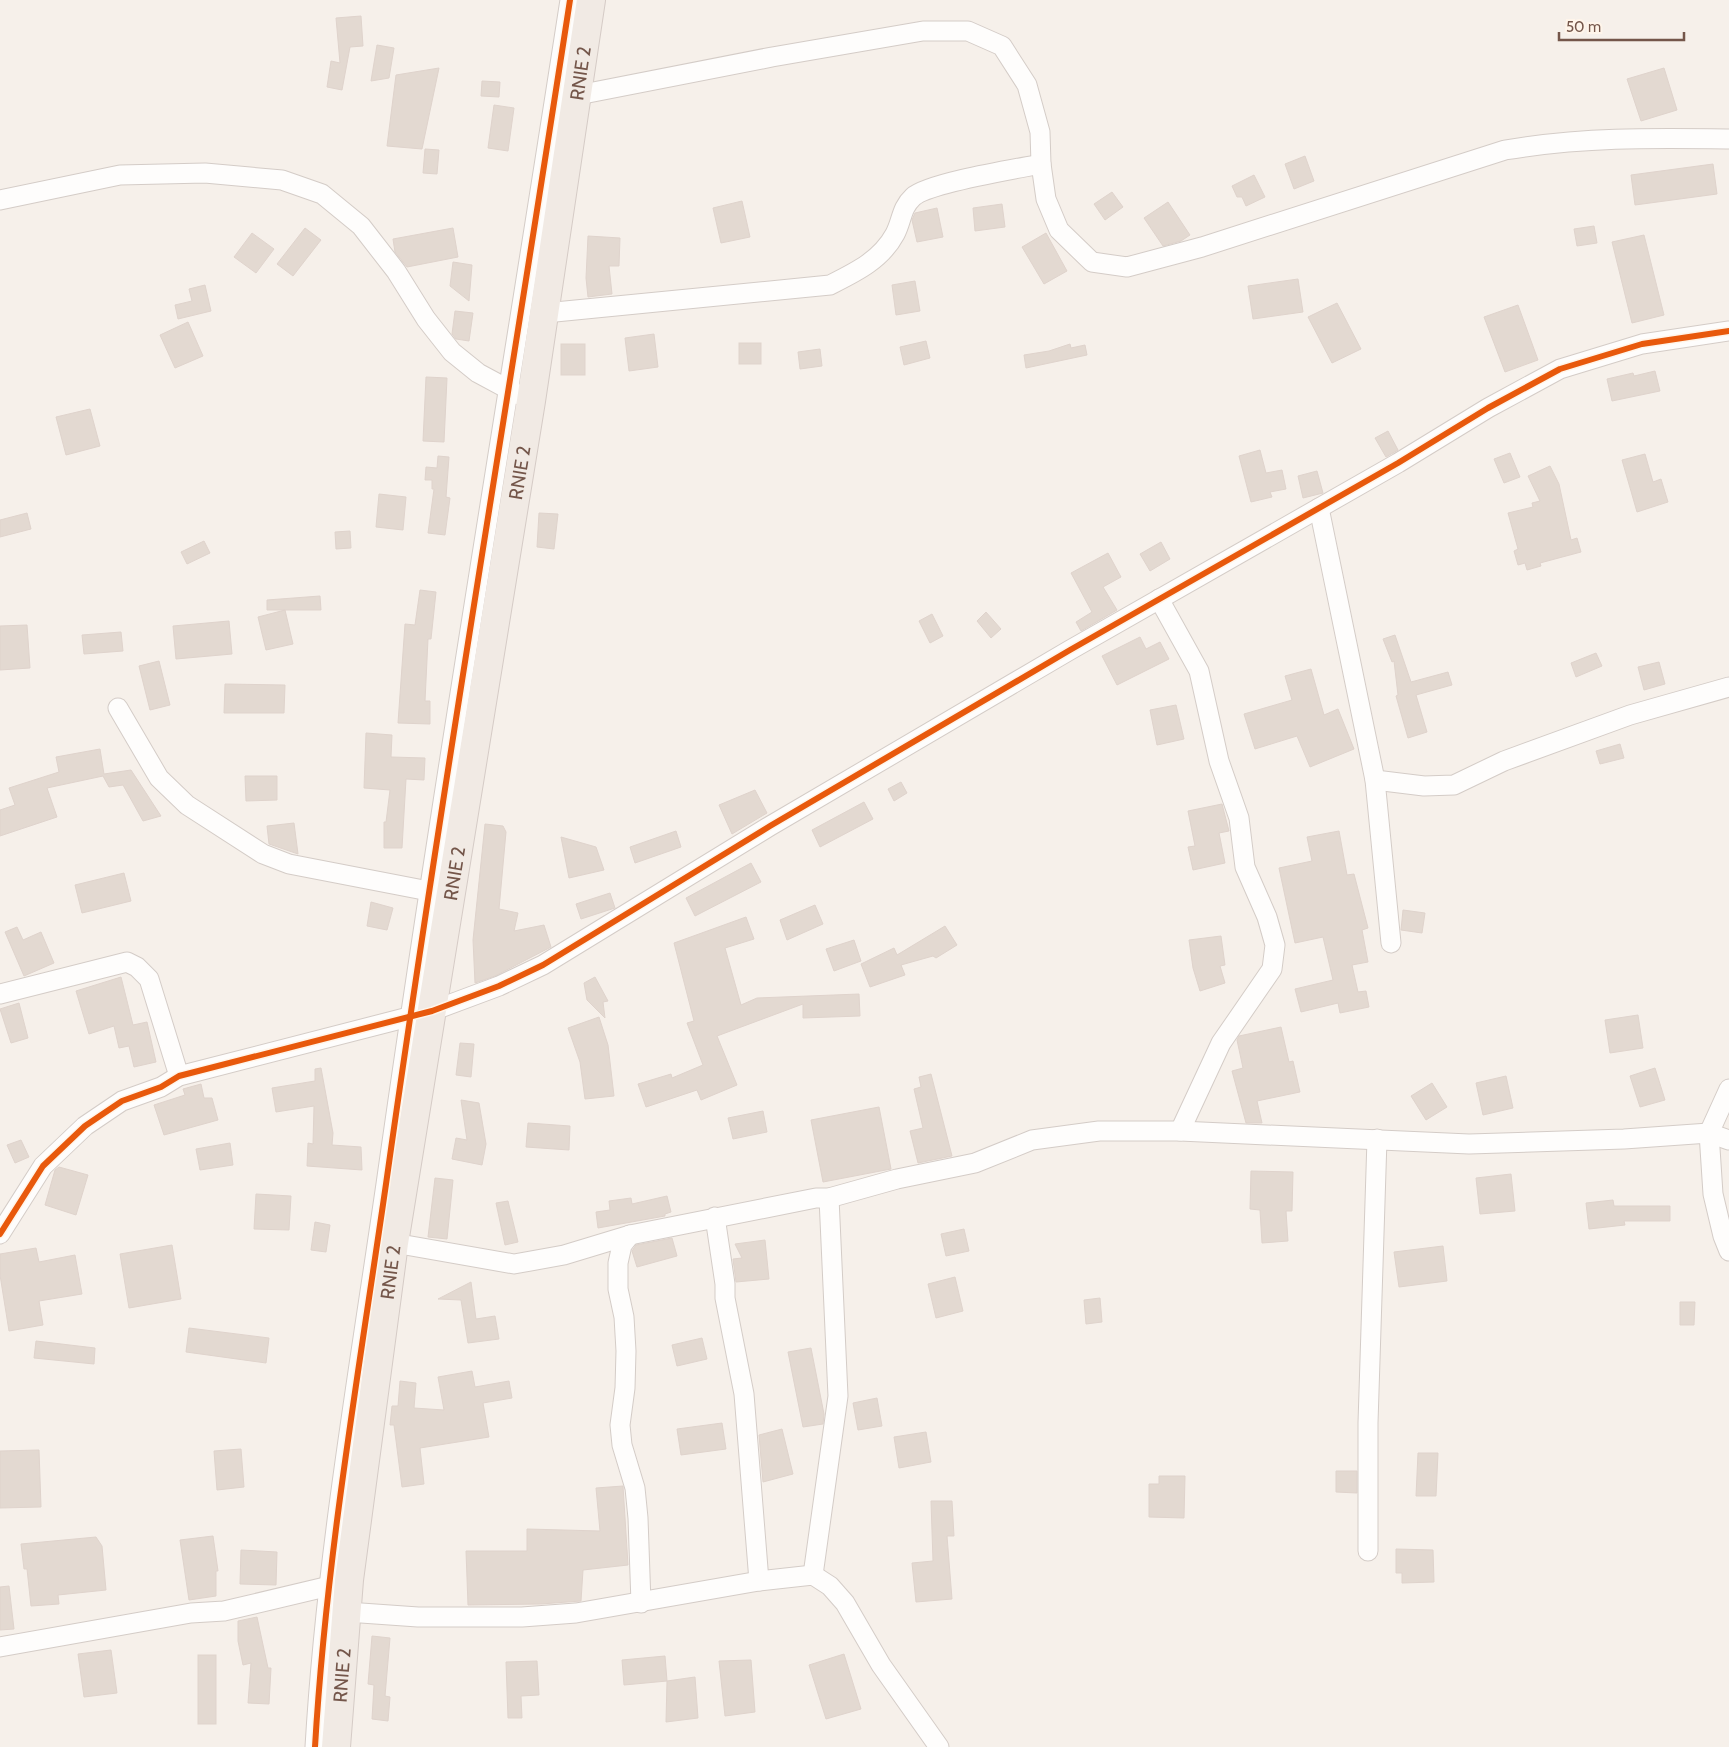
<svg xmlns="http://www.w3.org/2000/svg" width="1729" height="1747" viewBox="0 0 1729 1747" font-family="Cabin,sans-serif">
<rect width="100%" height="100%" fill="#f6f0ea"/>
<g fill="#e3d9d1" stroke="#dfd3cc">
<polygon points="361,16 363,46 350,47 342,90 327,87 331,61 340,63 336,18"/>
<polygon points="377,45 394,48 389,78 371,81"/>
<polygon points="439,68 422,149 387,146 396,75"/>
<polygon points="1664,68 1677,110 1641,121 1627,79"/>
<polygon points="482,81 500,82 499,97 481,96"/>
<polygon points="494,105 514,108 508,151 488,148"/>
<polygon points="425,149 439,150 437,174 423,173"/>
<polygon points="1305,156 1314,181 1294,189 1285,164"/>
<polygon points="1713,164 1717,194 1635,205 1631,175"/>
<polygon points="1254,175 1265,197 1246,206 1242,197 1237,197 1232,186"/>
<polygon points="1112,192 1123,207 1105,220 1094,204"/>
<polygon points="742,201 750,237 721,243 713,208"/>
<polygon points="1168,202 1190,235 1181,241 1163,246 1144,218"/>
<polygon points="1002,204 1005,227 975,231 973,208"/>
<polygon points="937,208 943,237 917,242 912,220 915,213"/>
<polygon points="1594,226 1597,243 1577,246 1574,229"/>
<polygon points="305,228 321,240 293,276 277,264"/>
<polygon points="453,228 458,257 407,267 395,252 393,239"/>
<polygon points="252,233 274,249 256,273 234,257"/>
<polygon points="1046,233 1067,271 1044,284 1022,247"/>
<polygon points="1644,235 1664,315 1632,323 1612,242"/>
<polygon points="588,236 620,238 619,266 609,266 612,294 588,297 586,278"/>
<polygon points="453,262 472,265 469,301 450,286"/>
<polygon points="1298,279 1303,312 1253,319 1248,286"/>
<polygon points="915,281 920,311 896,315 892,285"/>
<polygon points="205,285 211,311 178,319 175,305 192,301 189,289"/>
<polygon points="1337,303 1361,349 1332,363 1308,317"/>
<polygon points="1518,305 1538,360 1505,372 1484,317"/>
<polygon points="455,311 473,313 469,341 456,339 452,334"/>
<polygon points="188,322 203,356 175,368 160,335"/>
<polygon points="654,334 658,367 629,371 625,338"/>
<polygon points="926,341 930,358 904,365 900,347"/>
<rect x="739" y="343" width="22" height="21"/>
<rect x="561" y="344" width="24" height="31"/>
<polygon points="1070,344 1071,348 1085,345 1087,355 1026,368 1024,355 1049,351"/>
<polygon points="820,349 822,366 800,369 798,352"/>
<polygon points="1655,371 1660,391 1612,401 1607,379 1633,373 1634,376"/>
<polygon points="426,377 447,378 444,442 423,441"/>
<polygon points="90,409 100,446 66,455 56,417"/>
<polygon points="1388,431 1398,450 1386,457 1375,438"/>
<polygon points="1260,450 1266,473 1282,470 1286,489 1270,492 1272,497 1251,502 1239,456"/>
<polygon points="1510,453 1520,477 1504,483 1494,459"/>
<polygon points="1645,454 1653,482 1661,479 1668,502 1637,512 1622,460"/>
<polygon points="438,456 449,457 446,497 450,498 445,535 428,533 434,489 432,489 432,480 425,480 426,467 437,468"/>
<polygon points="1550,466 1559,484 1571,540 1577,538 1581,552 1540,563 1541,566 1527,570 1525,563 1518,565 1514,551 1518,549 1508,513 1533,507 1532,503 1540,501 1528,476"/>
<polygon points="1317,471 1323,493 1303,498 1298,476"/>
<polygon points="379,494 406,497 403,530 376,527"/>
<polygon points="27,513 31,529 0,537 0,520"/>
<polygon points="539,513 558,514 554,549 537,547"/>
<polygon points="350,531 351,548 336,549 335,532"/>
<polygon points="204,541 210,553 187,564 181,552"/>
<polygon points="1161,542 1170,559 1150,571 1140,554"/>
<polygon points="1108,553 1121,577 1103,587 1117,610 1081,631 1076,622 1092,612 1071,573"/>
<polygon points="420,590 436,592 431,639 428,639 425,701 430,701 430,724 398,723 405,624 415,625"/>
<polygon points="320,596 321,610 267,610 267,600"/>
<polygon points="285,610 293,644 266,650 258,617"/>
<polygon points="986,612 1001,629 991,638 977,621"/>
<polygon points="932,614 943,636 930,643 919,621"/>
<polygon points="229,621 232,654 176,659 173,626"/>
<polygon points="27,625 30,668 0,670 0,626"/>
<polygon points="121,632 123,651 84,654 82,635"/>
<polygon points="1395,635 1411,682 1448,672 1452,685 1416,695 1427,732 1408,738 1396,696 1398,695 1394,661 1392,662 1383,639"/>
<polygon points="1140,637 1146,649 1160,642 1169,659 1117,685 1102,656"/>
<polygon points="1596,653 1602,666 1576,677 1571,663"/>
<polygon points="159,661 170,705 150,710 139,666"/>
<polygon points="1659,662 1665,684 1644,690 1638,667"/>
<polygon points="1311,669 1324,715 1338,709 1354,749 1310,767 1297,736 1255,749 1244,714 1292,700 1285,676"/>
<polygon points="225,684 285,685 284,713 224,713"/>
<polygon points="1176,705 1184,739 1157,745 1150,710"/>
<polygon points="366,733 392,735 391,757 425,758 424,780 406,779 402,848 384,848 384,822 386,822 390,790 364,788"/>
<polygon points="1620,744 1624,758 1600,764 1596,751"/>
<polygon points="100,749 104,774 131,770 161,816 143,821 123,785 109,787 103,776 47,788 57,817 0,836 0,810 15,805 9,788 59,772 56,757"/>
<polygon points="245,776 277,776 277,800 246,801"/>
<polygon points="901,782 907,793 894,801 888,789"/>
<polygon points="755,790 767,813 732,834 719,805"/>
<polygon points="864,802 873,819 820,847 812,830"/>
<polygon points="1222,804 1229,831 1219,833 1225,863 1193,870 1188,847 1195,846 1188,811"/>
<polygon points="294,823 298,854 269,844 267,826"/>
<polygon points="485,824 503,826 506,832 499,909 518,913 514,931 544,925 551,947 495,976 475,983 473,940"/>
<polygon points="676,831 681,847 635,863 630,847"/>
<polygon points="1339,831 1347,875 1354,874 1368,928 1362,930 1368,962 1352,965 1358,992 1366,991 1369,1007 1340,1013 1338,1003 1301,1012 1295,989 1333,980 1323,937 1295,943 1279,868 1312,861 1307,837"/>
<polygon points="561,837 596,847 604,870 569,878"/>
<polygon points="751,863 761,882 695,916 686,898"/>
<polygon points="124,873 131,901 82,913 75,885"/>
<polygon points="610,893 615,908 581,919 576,904"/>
<polygon points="371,902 393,908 387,930 367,926"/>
<polygon points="815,905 823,924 787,940 780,920"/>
<polygon points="1403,910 1425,913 1422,933 1401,930"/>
<polygon points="746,917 754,939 725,948 741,1005 757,998 859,994 860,1016 803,1018 803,1004 717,1036 737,1085 701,1100 697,1090 646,1107 638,1084 671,1074 672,1078 703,1065 687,1023 694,1021 674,943"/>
<polygon points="945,926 957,945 936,958 933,956 901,965 905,975 870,987 861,964 894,948 897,955"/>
<polygon points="17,927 23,940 41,932 54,963 24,976 5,932"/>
<polygon points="1221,936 1225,965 1220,966 1225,983 1200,991 1193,968 1189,940"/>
<polygon points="854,940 861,961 834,971 826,949"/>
<polygon points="121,977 133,1025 147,1022 156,1062 134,1067 129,1046 119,1048 114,1026 89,1034 76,991"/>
<polygon points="595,977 608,1001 603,1002 605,1018 587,1000 584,983"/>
<polygon points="19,1003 28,1038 11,1043 0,1009"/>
<polygon points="1638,1015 1643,1048 1610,1053 1605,1020"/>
<polygon points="599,1017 608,1045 614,1096 585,1099 580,1062 568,1028"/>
<polygon points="1281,1027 1289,1062 1293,1061 1300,1092 1257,1101 1262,1123 1246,1123 1232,1071 1243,1068 1237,1040 1239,1036"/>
<polygon points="460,1043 474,1044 471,1077 456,1075"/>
<polygon points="321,1068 333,1133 332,1145 361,1147 362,1170 307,1166 308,1143 313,1144 314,1106 276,1112 272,1088 315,1081 315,1069"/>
<polygon points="1655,1068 1665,1100 1640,1107 1630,1076"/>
<polygon points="931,1074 952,1156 918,1163 910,1131 923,1128 914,1089 921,1087 919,1077"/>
<polygon points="1506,1076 1513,1108 1483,1115 1476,1083"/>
<polygon points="1432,1083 1447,1107 1426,1120 1411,1096"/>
<polygon points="201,1084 204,1098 212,1098 218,1120 164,1135 154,1105 185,1095 183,1089"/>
<polygon points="461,1100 479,1103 486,1144 482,1165 452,1159 456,1138 467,1140"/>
<polygon points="879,1107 891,1169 823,1182 811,1120"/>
<polygon points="763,1111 767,1132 733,1139 728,1118"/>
<polygon points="528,1123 570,1126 569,1150 526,1147"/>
<polygon points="21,1140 29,1157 15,1163 7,1145"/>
<polygon points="230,1143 233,1165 200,1170 196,1149"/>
<polygon points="59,1167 88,1175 76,1215 45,1205 55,1170"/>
<polygon points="1251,1171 1293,1172 1292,1211 1286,1211 1288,1241 1262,1243 1260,1210 1250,1209"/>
<polygon points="1511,1174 1515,1211 1480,1214 1476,1178"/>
<polygon points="435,1178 453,1180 447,1239 428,1237"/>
<polygon points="256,1194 291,1196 289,1230 254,1229"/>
<polygon points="667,1196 671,1212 665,1214 665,1216 598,1228 596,1212 610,1210 609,1201 631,1198 632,1204"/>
<polygon points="1613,1200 1614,1206 1670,1206 1670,1221 1624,1221 1625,1225 1589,1229 1586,1203"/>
<polygon points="508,1201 518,1242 505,1245 496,1203"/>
<polygon points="315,1222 330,1225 326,1252 311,1250"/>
<polygon points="964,1229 969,1251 946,1256 941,1234"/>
<polygon points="672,1238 677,1256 637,1267 632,1251 636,1245"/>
<polygon points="765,1240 769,1279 736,1282 733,1259 742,1258 735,1244"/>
<polygon points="172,1245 181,1299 129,1308 120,1254"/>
<polygon points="1443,1246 1447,1281 1399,1287 1394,1252"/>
<polygon points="36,1248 39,1262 75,1255 82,1294 39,1301 43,1325 9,1331 0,1275 0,1254"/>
<polygon points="955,1277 963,1311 936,1318 928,1284"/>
<polygon points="471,1282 476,1319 495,1316 499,1339 468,1343 461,1300 438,1299"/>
<polygon points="1100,1298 1102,1322 1086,1324 1084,1300"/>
<polygon points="1680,1302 1695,1302 1694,1325 1680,1325"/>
<polygon points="189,1328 269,1338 266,1363 186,1352"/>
<polygon points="702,1338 707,1359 677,1366 672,1345"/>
<polygon points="36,1341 95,1348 94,1364 34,1358"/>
<polygon points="811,1348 824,1414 823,1424 803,1427 788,1352"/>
<polygon points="472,1371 475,1387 509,1381 512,1398 483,1403 489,1437 420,1448 424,1484 402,1487 394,1425 390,1425 392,1406 398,1406 400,1381 416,1383 414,1408 444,1410 438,1377"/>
<polygon points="877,1398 882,1426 858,1430 853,1403"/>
<polygon points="722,1423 726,1449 681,1455 677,1429"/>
<polygon points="782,1429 793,1474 763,1482 759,1435"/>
<polygon points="926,1432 931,1462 899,1468 894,1437"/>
<polygon points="241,1449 244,1487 217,1490 214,1451"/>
<polygon points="39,1450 41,1507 0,1508 0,1451"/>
<polygon points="1418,1453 1438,1453 1436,1496 1416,1496"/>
<polygon points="1336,1471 1357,1471 1357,1493 1336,1492"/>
<polygon points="1159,1476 1185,1476 1184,1518 1149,1517 1149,1484 1159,1484"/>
<polygon points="623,1486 628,1565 583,1570 581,1601 541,1604 468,1605 466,1551 527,1551 527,1529 600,1531 596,1488"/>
<polygon points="931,1501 952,1501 954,1536 947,1536 952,1599 916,1602 912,1563 933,1561"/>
<polygon points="213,1536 218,1571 216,1571 216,1596 189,1600 180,1540"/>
<polygon points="96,1537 102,1546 106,1590 58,1595 59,1604 31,1606 27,1569 24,1569 21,1544"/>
<polygon points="1396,1549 1433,1550 1434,1582 1402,1583 1402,1573 1396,1573"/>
<polygon points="241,1550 277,1552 276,1585 240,1584"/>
<polygon points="9,1586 14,1629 0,1630 0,1587"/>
<polygon points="257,1617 268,1668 271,1668 269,1704 248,1703 251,1663 243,1665 238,1641 238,1621"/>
<polygon points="372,1636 390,1638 385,1696 390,1697 388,1721 372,1719 374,1685 368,1684"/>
<polygon points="111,1650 117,1693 84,1697 78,1654"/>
<polygon points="844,1654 861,1709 826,1719 809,1665"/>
<rect x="198" y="1655" width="18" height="69"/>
<polygon points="665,1656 667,1681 624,1685 622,1660"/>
<polygon points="751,1660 755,1712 725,1716 719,1661"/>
<polygon points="537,1661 539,1695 521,1696 522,1718 508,1718 506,1662"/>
<polygon points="695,1677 698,1718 666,1722 667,1681"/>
</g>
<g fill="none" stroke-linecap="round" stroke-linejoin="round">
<defs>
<g id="minor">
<path d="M 578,95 L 772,57 L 923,31 L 968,31 L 1002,46 L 1027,85 L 1040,132 L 1041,164 L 1046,199 L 1059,230 L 1092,262 L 1127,267 L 1202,247 L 1505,150 C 1583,137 1650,138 1729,139"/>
<polyline points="0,200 120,175 205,173 282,180 322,194 361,226 396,271 426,319 452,352 478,373 519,395"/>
<path d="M 545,313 L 830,285 C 856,272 881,260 895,234 C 902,221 901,208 913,197 C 928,183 1015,169 1041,164"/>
<polyline points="1319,508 1375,780 1391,943"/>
<polyline points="1159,599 1199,671 1219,761 1239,818 1245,867 1267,917 1275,945 1272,969 1221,1043 1180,1131"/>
<polyline points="118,708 159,778 187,805 263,854 289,864 439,893"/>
<polyline points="1375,780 1424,786 1454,785 1504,761 1630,715 1729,687"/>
<polyline points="0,994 127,962 137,967 149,979 179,1076"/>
<polyline points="1729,1089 1709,1133 1713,1194 1723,1236 1729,1251"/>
<polyline points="715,1217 725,1284 725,1298 744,1394 759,1581"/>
<polyline points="0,1234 43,1166 85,1126 122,1101 161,1087 179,1076 432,1011 499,986 543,965 770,826 1070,650 1398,463 1488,408 1560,369 1642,344 1729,331"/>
<polyline points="630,1235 622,1245 618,1263 618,1289 624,1317 626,1351 625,1388 620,1425 622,1445 635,1488 638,1518 641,1603"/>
<polyline points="394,1243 514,1264 564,1255 630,1235 816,1198 829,1198 897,1179 975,1163 1032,1140 1099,1131 1180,1131 1469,1144 1624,1139 1709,1133 1729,1140"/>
<polyline points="1368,1551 1368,1423 1377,1139"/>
<polyline points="813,1575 838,1396 829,1198"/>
<polyline points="347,1612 418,1617 522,1617 576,1613 759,1581 813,1575 830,1586 845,1603 881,1665 939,1747"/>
<polyline points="0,1647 191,1613 224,1611 338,1584"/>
<path d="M 315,1747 C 326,1558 359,1371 386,1184 C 442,788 509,395 570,0"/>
</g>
<g id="trunk">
<path id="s1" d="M 336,1747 L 349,1580 L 394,1243 L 531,401 L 591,0"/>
</g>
</defs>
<use href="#minor" stroke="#d4ccc7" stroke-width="21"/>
<use href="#trunk" stroke="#d5cbc6" stroke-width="30"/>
<use href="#minor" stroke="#fefdfc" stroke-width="19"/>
<use href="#trunk" stroke="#f1eae4" stroke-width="28"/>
<defs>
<g id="cycleway">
<polyline points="0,1234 43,1166 85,1126 122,1101 161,1087 179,1076 432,1011 499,986 543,965 770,826 1070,650 1398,463 1488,408 1560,369 1642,344 1729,331"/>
<path d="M 315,1747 C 326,1558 359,1371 386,1184 C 442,788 509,395 570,0"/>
</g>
</defs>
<use href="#cycleway" stroke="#fff5ea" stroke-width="9"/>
<use href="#cycleway" stroke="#e8590c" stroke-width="6"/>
</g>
<g text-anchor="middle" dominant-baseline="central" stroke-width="4" stroke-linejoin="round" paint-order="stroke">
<g font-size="19" fill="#74564a" stroke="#fff5ea">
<text stroke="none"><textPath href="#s1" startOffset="1692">RNIE 2</textPath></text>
<text stroke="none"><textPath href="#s1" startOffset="1288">RNIE 2</textPath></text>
<text stroke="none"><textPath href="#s1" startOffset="882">RNIE 2</textPath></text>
<text stroke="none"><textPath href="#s1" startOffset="478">RNIE 2</textPath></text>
<text stroke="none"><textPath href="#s1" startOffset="72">RNIE 2</textPath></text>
</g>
</g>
<path d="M1559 32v8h125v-8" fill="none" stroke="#74564a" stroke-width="2.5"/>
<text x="1566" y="32" font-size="15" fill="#74564a" stroke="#fff5ea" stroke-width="4" paint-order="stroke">50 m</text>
</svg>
